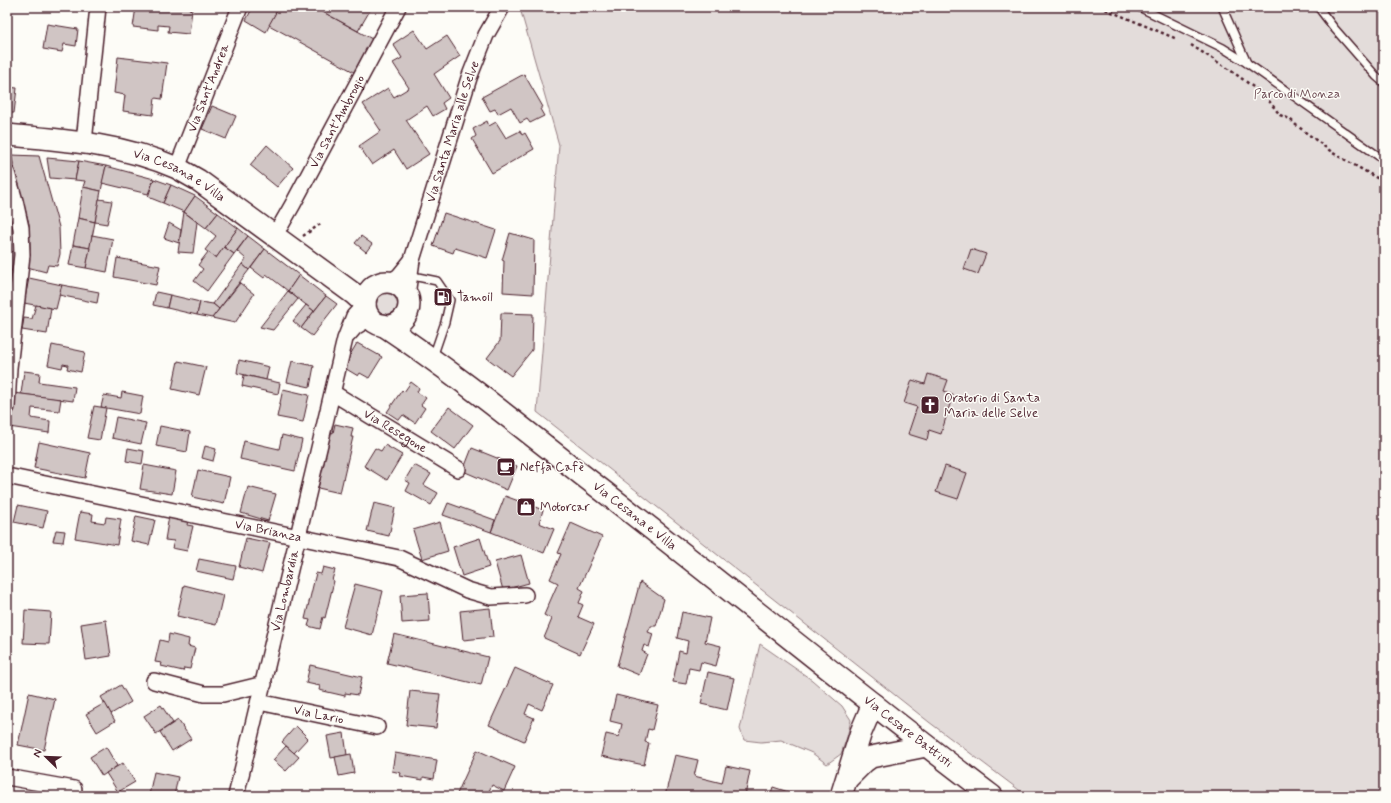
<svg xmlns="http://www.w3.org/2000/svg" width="1391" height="803" viewBox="0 0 1391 803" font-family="Mynerve,sans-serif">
<rect width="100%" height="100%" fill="#fdfcf7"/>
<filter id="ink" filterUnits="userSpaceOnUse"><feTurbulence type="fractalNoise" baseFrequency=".025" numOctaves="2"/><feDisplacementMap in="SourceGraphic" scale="8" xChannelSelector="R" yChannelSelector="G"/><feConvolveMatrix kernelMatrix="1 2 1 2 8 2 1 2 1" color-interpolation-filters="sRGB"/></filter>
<g filter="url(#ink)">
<g fill="#e3dcda" stroke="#967e82">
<polygon points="524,7 1384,7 1384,796 1027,796 929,722 537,412 559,145 521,12"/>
<circle cx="386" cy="303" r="12"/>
<polygon points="760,644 812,680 842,706 851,720 847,737 841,754 827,764 812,753 781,740 761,742 744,740 740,729"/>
</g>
<g fill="#d0c5c4" stroke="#4a1f2b">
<polygon points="136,7 189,7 189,9 192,10 189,34 168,32 169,26 158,25 158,30 133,27"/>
<polygon points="253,7 279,7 266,32 246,20"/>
<polygon points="279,7 314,7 372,39 354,72 269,25"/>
<polygon points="314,7 372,7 358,31"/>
<polygon points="47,24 78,29 76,46 64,44 62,52 43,49"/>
<polygon points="414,30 427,49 447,36 460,56 434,74 449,98 442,103 445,109 433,116 427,106 406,120 429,154 406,169 394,150 372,165 359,146 381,131 363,104 388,88 394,97 409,88 393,63 402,58 393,44"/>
<polygon points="118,57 167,63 162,99 155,98 153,115 123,111 125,95 114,93"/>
<polygon points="524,74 543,107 540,109 544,116 530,123 527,119 520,123 511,107 498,114 495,109 490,111 482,97"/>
<polygon points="7,87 17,88 14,113 7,113"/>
<polygon points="212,106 236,116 226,139 202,129"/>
<polygon points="487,121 489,126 496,122 506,138 520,131 522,135 525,133 534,149 492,173 472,139 476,136 473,129"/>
<polygon points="267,145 293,168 277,187 250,165"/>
<polygon points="11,155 39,156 59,227 60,254 57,266 48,265 46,272 27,267 30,248 29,224"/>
<polygon points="47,158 79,161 75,180 50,178"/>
<polygon points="79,161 106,166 101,191 83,187 85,181 75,180"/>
<polygon points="106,166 154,179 148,194 102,183"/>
<polygon points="154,179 171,185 163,203 148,197"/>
<polygon points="171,185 195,196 184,212 163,203"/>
<polygon points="83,187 101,191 95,222 78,218"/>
<polygon points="195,196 218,213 206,228 184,212"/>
<polygon points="99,199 112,201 107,224 95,222"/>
<polygon points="184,212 197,222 193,253 178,252"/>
<polygon points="218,213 238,228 216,258 205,250 216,236 206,228"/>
<polygon points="444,213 496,230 487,258 455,248 453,253 433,246"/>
<polygon points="78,218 95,222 90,248 73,245"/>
<polygon points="169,223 181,230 179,243 164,238"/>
<polygon points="238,228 248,236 234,254 224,247"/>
<polygon points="510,233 534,240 533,294 503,292 504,261 502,260"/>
<polygon points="92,235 113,239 107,272 86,268"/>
<polygon points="248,236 265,249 249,270 242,264 246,259 237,251"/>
<polygon points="361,236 372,244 366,252 355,243"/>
<polygon points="73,245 90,248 86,268 69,265"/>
<polygon points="224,247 234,254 207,291 194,281 203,269 198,265 208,252 216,258"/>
<polygon points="265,249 299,275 288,291 266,274 264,278 251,268"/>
<polygon points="971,249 986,254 978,274 964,269"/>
<polygon points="7,251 17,252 15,271 7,270"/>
<polygon points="117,258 160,266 156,285 114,277"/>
<polygon points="242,264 249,270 219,309 213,304"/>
<polygon points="299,275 326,296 314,311 288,291"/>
<polygon points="29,278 62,285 56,309 24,303"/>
<polygon points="240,283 254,294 235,323 212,318"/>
<polygon points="62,285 99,292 97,303 59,295"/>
<polygon points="288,291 298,299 273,330 260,327"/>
<polygon points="156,292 170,295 167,308 153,305"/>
<polygon points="170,295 200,302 197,315 167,308"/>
<polygon points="326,296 337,304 312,336 301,328"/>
<polygon points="200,302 213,304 219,309 212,318 197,315"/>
<polygon points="36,305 51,308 47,334 22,330 24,318 32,319"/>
<polygon points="306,305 314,311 301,328 293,321"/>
<polygon points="501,313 533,314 532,350 511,376 487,358 500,341"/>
<polygon points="357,343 382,357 369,378 360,373 358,376 343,367"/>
<polygon points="52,345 85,352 81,372 67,369 68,365 63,364 62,368 48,365"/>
<polygon points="239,360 269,367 266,380 237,373"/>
<polygon points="178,361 206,367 199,395 172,389"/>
<polygon points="292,361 314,366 310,387 287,382"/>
<polygon points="24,371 40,373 39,382 75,387 73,401 21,394"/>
<polygon points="928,374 948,380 944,391 953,394 941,434 929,430 927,440 908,434 917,407 904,403 912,380 925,384"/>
<polygon points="244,375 280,383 278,394 242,386"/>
<polygon points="411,382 419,388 417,392 426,398 421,405 425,408 415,423 403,415 399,420 387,412 402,390 404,392"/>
<polygon points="283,389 309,395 303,422 277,417"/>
<polygon points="122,392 143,396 140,414 101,407 104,395 121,398"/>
<polygon points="14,393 61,399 59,411 32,408 31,418 50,421 49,433 9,427"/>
<polygon points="94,406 106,408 100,440 87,438"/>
<polygon points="449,407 473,425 455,449 431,431"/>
<polygon points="116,417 146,423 141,444 112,438"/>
<polygon points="335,424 353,428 351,437 353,437 340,493 318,488 331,432 333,433"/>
<polygon points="160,426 190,432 187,452 156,446"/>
<polygon points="282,435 302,440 295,471 240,459 244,441 279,449"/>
<polygon points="39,442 90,453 85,478 34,468"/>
<polygon points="385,445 402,455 387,480 364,466 375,448 381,451"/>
<polygon points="205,446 216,449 213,461 202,458"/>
<polygon points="128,448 144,451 142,464 126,461"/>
<polygon points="472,448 517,466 507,490 463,471"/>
<polygon points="144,465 176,471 172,494 140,489"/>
<polygon points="414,465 431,474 424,485 438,493 431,505 406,491 410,483 405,480"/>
<polygon points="945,466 967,473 958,499 936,492"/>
<polygon points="198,470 230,477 224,504 192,497"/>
<polygon points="248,487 276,494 268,521 241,513"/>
<polygon points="505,496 543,510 539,523 554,529 544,553 491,532"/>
<polygon points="374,503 395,508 389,536 367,531"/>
<polygon points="448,503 495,520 491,532 443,515"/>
<polygon points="18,505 47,511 43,528 14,522"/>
<polygon points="80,512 93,514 92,521 105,523 106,517 121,519 117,545 75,538"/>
<polygon points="136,516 155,520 149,545 131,541"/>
<polygon points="169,516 188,520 187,525 193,526 187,551 172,548 174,541 165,540"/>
<polygon points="440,522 448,551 422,559 413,530"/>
<polygon points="571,523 602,537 579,588 584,591 579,603 583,605 578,617 594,624 580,654 544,638 552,619 544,615 558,583 550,579 561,554 558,553"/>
<polygon points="56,530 65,531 63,542 53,541"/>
<polygon points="246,538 270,543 262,573 239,567"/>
<polygon points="480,538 489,567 462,576 453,547"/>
<polygon points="521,555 529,583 503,590 495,562"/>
<polygon points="199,559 236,566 233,579 196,571"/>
<polygon points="323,567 335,570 332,580 334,581 325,618 323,617 320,629 308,626 310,620 305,619 316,573 321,574"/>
<polygon points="640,582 664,599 656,626 651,626 648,632 653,634 649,647 644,645 642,651 647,654 639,675 617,666"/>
<polygon points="355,584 383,591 372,635 343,627"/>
<polygon points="184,585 223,595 216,625 177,616"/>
<polygon points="428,593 430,621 402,623 400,595"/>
<polygon points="490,608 493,637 463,640 460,611"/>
<polygon points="25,610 51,612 49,644 23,643"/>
<polygon points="682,612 710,618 705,642 721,646 716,666 701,662 699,670 689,668 686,684 673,682 679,651 686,653 688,641 677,638"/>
<polygon points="106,620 111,656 86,660 81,624"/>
<polygon points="169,634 189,639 188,646 195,648 190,669 184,668 183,671 161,666 162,663 155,662 160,640 168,642"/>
<polygon points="394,634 488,657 481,685 387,663"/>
<polygon points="310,665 362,677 358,695 345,693 345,696 319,690 320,686 306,683"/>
<polygon points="515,668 553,685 542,710 529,704 525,714 534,718 524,741 489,725"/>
<polygon points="708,672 734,678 727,710 701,704"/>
<polygon points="121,685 131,702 111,714 101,697"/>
<polygon points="410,691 440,694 436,728 406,725"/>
<polygon points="29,693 55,699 44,750 18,745"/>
<polygon points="616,695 658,705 652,730 648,729 645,742 649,743 644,765 601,756 606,734 619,737 622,724 610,721"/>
<polygon points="105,703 115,721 97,732 86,714"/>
<polygon points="161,705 173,723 156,734 144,716"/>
<polygon points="178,720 191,739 172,751 160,732"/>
<polygon points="296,726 308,738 294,753 282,742"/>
<polygon points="344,733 347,755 331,758 327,736"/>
<polygon points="286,746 299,757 286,771 273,760"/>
<polygon points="106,747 117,766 102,776 90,757"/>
<polygon points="477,750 515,767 504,791 492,785 487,795 489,796 456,796"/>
<polygon points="395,753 437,760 434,779 423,777 423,780 400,776 401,773 392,771"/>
<polygon points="351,754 354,773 339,776 335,757"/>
<polygon points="675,755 698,760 694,776 722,783 726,766 750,771 745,796 665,796"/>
<polygon points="123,763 135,782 118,792 106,773"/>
<polygon points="154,772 178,777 174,796 155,796 149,795"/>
<polygon points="773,787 801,796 770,796"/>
</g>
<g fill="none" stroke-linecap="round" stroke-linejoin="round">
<defs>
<g id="lane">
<polyline points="1139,7 1223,48 1247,63 1384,160"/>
<polyline points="1222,7 1247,63"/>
<polyline points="1318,7 1334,28 1376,76 1384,83"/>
<polyline points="408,275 437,281 450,300 445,322 433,357"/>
</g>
<g id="street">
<polyline points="84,142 98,7"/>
<path id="s1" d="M 177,168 L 240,7"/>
<polyline points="7,173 15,201 21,228 22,255 9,368 7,407"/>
<path id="s2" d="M 272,235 L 281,225 L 293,204 L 398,7"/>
<polyline points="390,282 399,276 412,260"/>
<path id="s3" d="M 407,295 L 412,260 L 469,78 L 486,35 L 502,7"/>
<polyline points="348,335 355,327 370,318"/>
<path id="s4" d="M 333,393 L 458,469"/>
<path id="s5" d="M 7,476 L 399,558 L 467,590 L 491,597 L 525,595"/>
<polyline points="154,681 204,694 223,694 264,684"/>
<path id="s6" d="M 259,702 L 377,727"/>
<polyline points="7,777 74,789"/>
<path id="s7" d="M 236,796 L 345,339 L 354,316 L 365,304"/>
</g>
<g id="secondary">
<path id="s8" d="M 7,135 C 65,140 122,144 177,168 C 184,172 191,176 198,180 L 354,294 L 365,304"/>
<circle cx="387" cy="304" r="22"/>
<path id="s9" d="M 383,325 C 452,371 516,423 581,474 C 719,580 853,691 992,796"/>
<polyline points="847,779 864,762 871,757 926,746"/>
<polyline points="841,796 861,732 873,704"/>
</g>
</defs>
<use href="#lane" stroke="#4a1f2b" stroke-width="10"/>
<use href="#street" stroke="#4a1f2b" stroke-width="18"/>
<use href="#secondary" stroke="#4a1f2b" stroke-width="24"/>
<g stroke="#4a1f2b" stroke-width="2.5" stroke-dasharray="3 3" stroke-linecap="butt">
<polyline points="1100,7 1177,39"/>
<polyline points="1191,45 1230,70 1256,89 1266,97 1280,115 1290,119 1296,125 1333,153 1384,182"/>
<polyline points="303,236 322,223"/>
</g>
<use href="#lane" stroke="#fdfcf7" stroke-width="7"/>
<use href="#street" stroke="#fdfcf7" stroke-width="15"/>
<use href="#secondary" stroke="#fdfcf7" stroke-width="21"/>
</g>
</g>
<defs>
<symbol id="fuel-square" viewBox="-11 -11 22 22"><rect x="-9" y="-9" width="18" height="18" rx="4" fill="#4a1f2b" stroke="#fdfcf7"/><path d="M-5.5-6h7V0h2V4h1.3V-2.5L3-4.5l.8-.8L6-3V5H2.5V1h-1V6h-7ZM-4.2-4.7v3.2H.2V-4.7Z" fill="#fff"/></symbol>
<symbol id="church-square" viewBox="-11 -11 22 22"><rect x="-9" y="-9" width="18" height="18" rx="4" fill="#4a1f2b" stroke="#fdfcf7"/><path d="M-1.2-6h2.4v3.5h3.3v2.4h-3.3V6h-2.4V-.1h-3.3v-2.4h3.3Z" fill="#fff"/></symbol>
<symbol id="cafe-square" viewBox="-11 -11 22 22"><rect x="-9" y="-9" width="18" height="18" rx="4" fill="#4a1f2b" stroke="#fdfcf7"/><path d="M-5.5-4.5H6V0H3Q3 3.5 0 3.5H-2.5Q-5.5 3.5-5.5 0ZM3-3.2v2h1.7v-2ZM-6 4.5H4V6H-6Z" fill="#fff"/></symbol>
<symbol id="shop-square" viewBox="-11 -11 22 22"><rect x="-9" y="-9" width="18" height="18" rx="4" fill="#4a1f2b" stroke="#fdfcf7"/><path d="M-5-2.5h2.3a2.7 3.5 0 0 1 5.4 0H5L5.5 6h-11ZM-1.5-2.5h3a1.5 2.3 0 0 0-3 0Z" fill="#fff"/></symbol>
</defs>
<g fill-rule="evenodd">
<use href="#fuel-square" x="432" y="286" width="22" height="22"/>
<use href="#church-square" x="919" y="394" width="22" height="22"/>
<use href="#cafe-square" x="495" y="456" width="22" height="22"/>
<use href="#shop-square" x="515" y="496" width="22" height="22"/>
</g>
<g text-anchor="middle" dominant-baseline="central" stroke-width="3" stroke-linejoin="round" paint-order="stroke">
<g font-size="13" fill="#4a1f2b" stroke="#fdfcf7">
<text stroke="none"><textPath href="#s1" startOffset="86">Via Sant'Andrea</textPath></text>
<text stroke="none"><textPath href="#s2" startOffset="131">Via Sant'Ambrogio</textPath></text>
<text stroke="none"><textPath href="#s3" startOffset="170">Via Santa Maria alle Selve</textPath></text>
<text stroke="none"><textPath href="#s8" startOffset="179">Via Cesana e Villa</textPath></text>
<text stroke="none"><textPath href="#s4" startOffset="73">Via Resegone</textPath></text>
<text stroke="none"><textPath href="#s9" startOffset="316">Via Cesana e Villa</textPath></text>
<text stroke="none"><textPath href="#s5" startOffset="267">Via Brianza</textPath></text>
<text stroke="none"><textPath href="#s7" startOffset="211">Via Lombardia</textPath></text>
<text stroke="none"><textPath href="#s6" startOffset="61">Via Lario</textPath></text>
<text stroke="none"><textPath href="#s9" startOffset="664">Via Cesare Battisti</textPath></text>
</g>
<g font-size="13" fill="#704e57" stroke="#fdfcf7">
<text x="1297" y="94">Parco di Monza</text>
</g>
<g font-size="13" fill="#4a1f2b" stroke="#fdfcf7" text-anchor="start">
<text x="457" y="297">Tamoil</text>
<text x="944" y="398">Oratorio di Santa<tspan x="944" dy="15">Maria delle Selve</tspan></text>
<text x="520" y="467">Neffa Cafè</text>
<text x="540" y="507">Motorcar</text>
</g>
</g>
<rect width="1391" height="803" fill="none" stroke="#fdfcf7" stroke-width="24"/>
<rect x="12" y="12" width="1367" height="779" fill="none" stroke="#4a1f2b" stroke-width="1.5" filter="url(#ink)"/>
<g transform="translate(46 757) rotate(293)" stroke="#fdfcf7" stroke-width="3" paint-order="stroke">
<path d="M0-3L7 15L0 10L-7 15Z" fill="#4a1f2b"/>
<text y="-6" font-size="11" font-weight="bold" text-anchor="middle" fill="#4a1f2b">N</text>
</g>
</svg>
